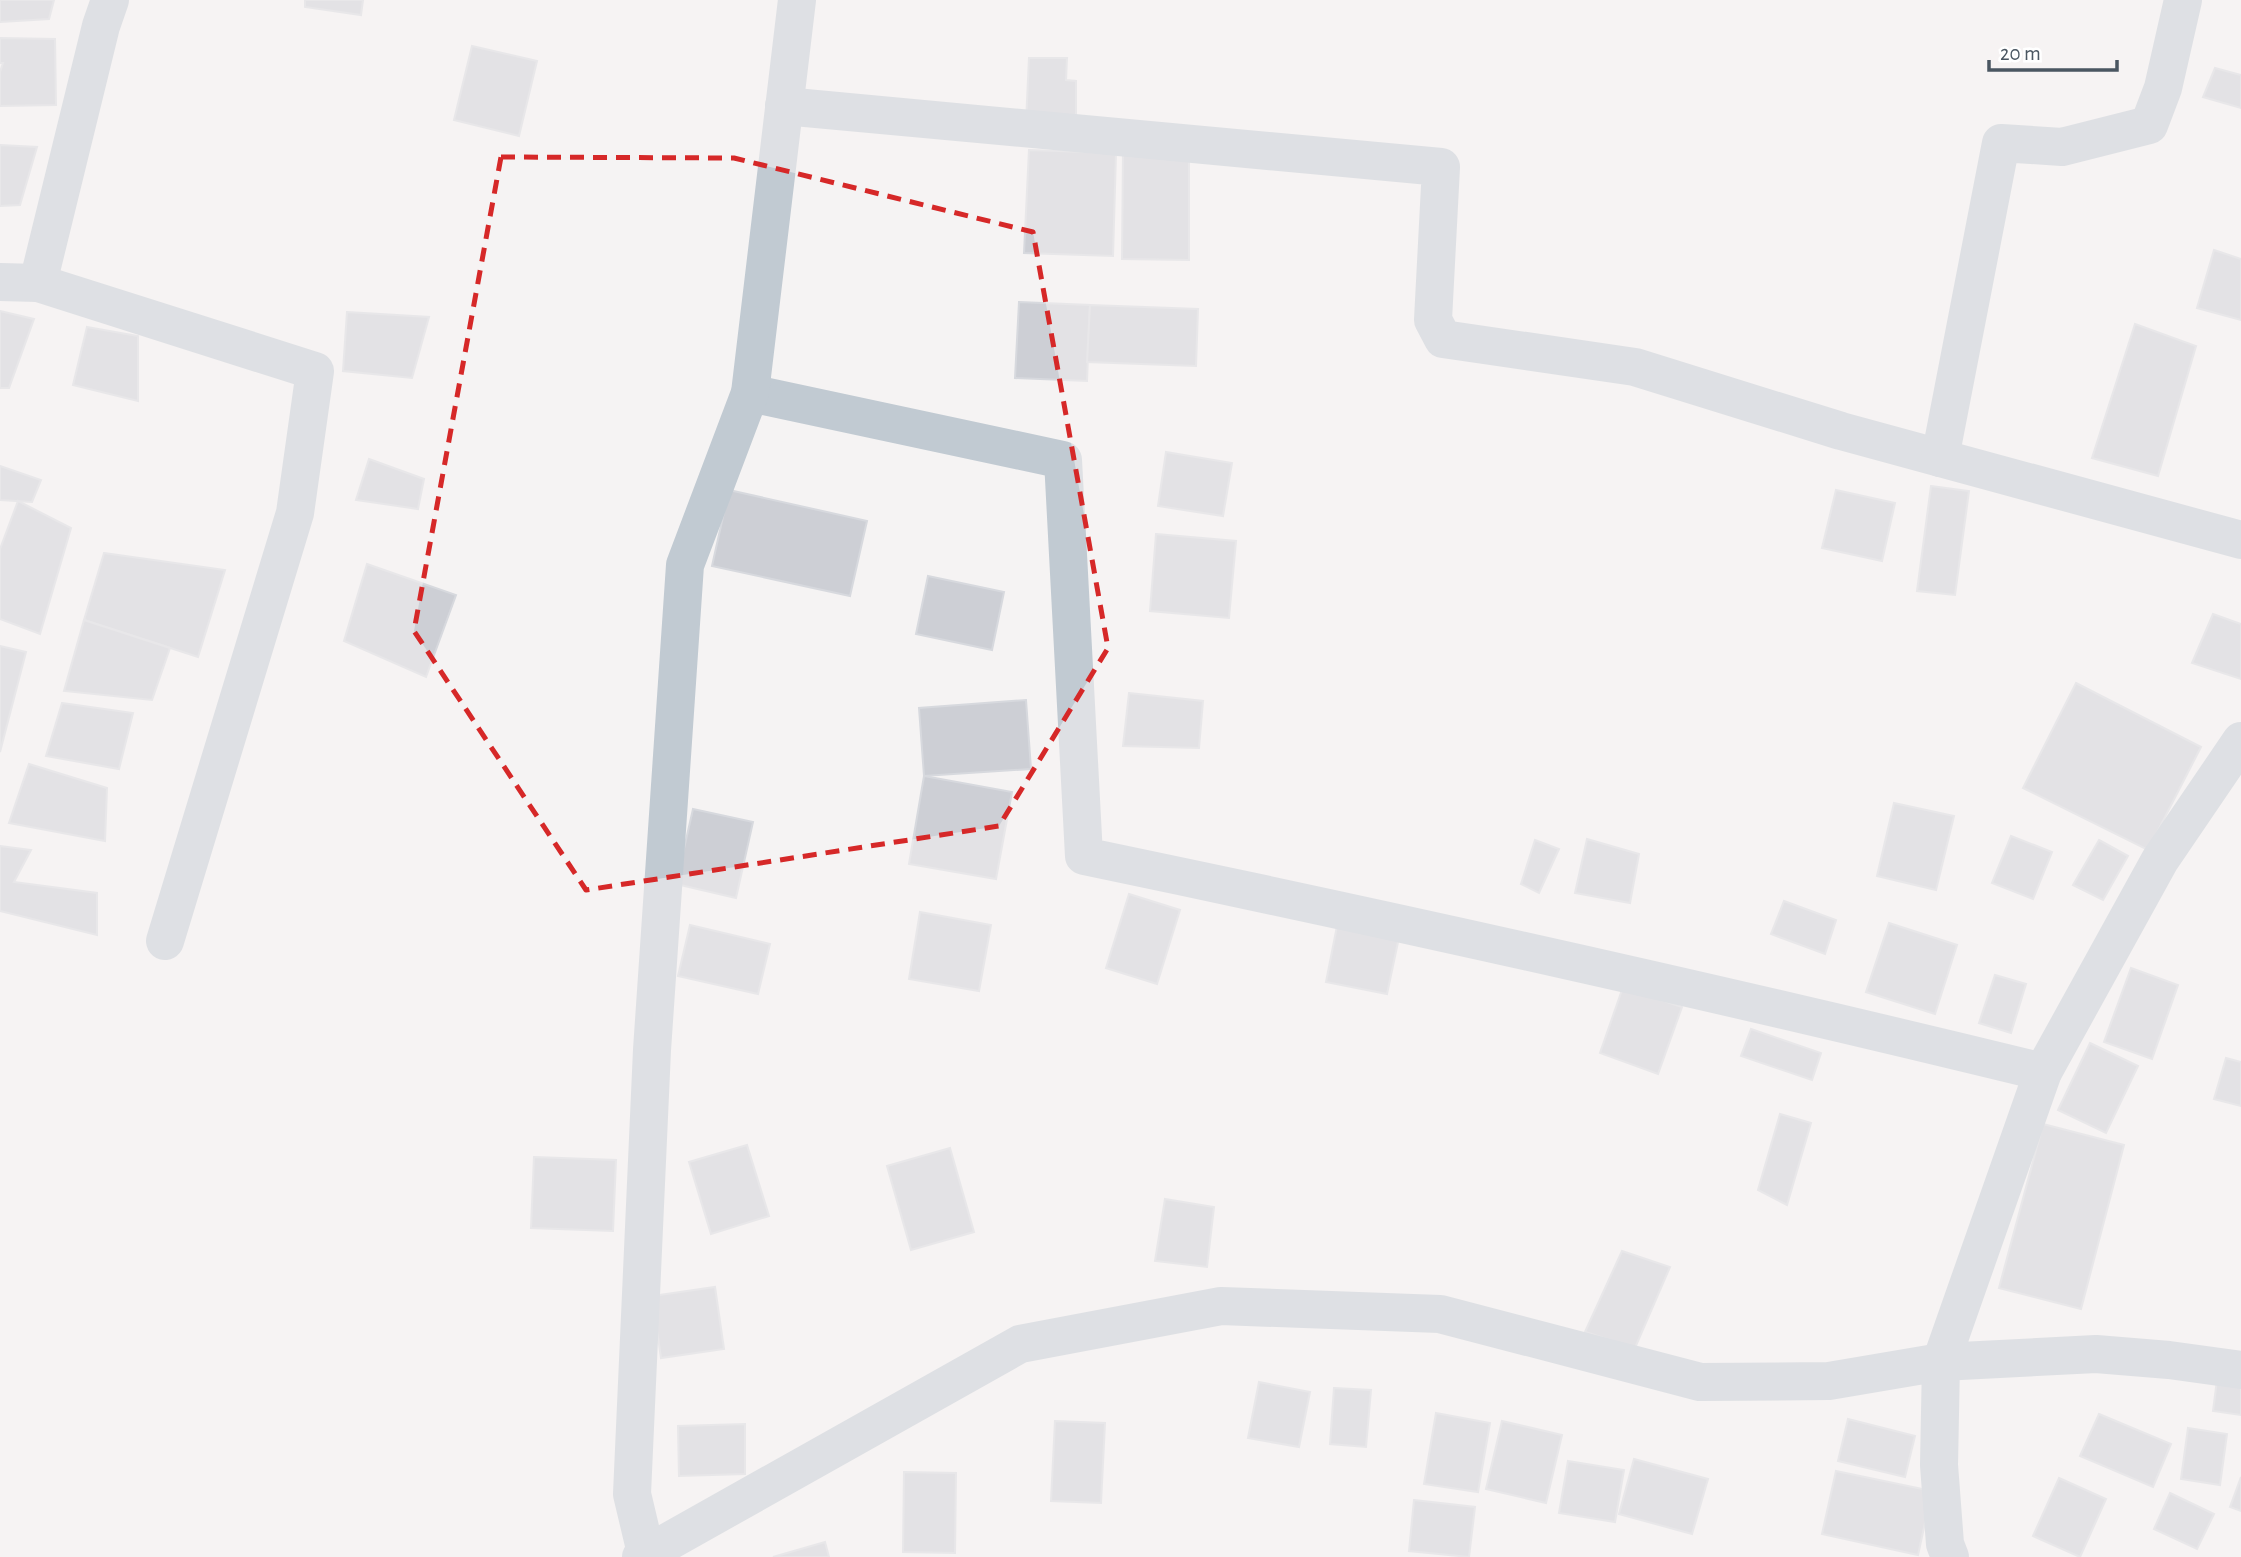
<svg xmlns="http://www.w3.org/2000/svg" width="2241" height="1557" viewBox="0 0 2241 1557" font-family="'Alegreya Sans',sans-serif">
<rect width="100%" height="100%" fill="#f5f3f3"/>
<g fill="#cdcfd5" stroke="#d7d9de" stroke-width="2">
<polygon points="0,0 54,0 49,19 0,22"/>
<polygon points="305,0 363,0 361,15 305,7"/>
<polygon points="0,38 55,39 56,105 0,106 0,72 3,63 0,63"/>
<polygon points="472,46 537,61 519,136 454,120"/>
<polygon points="1029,58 1067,58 1066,80 1076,81 1076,122 1026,123"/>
<polygon points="2215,68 2241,75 2241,108 2203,97"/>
<polygon points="0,145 37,147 20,205 0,206"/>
<polygon points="1029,150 1116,153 1113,256 1024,253"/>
<polygon points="1123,154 1189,154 1189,260 1122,259"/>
<polygon points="2214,250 2241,259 2241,320 2197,308"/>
<polygon points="1019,302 1090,305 1087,381 1015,378"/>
<polygon points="1090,305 1198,309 1196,366 1087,362"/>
<polygon points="0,311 34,319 9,388 0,388"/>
<polygon points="347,312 429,317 412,378 343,371"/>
<polygon points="2135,324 2196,346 2158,476 2092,458"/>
<polygon points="87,327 138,336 138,401 73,385"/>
<polygon points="1166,452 1232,463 1223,516 1158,506"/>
<polygon points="369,459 424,479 418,509 356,500"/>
<polygon points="0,466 41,480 32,502 0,500"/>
<polygon points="1931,486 1969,491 1955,595 1917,591"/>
<polygon points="729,490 867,521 850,596 712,566"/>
<polygon points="1836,490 1895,503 1882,561 1822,548"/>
<polygon points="18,501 71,528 40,634 0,619 0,549"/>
<polygon points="1156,534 1236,541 1229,618 1150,611"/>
<polygon points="104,553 225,570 198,657 84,620"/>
<polygon points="367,564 456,595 426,677 344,641"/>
<polygon points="928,576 1004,592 992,650 916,634"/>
<polygon points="2213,614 2241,624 2241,679 2192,663"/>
<polygon points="84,620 170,648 152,700 64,691"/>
<polygon points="0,646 26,652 0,752"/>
<polygon points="2076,683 2201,747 2148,850 2023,788"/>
<polygon points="1129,693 1203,701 1199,748 1123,746"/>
<polygon points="1026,700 1031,769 924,776 919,708"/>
<polygon points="62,703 133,713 119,769 46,756"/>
<polygon points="29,764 107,788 105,841 9,823"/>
<polygon points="924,776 1012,792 996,879 909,864"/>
<polygon points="1894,803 1954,816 1936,890 1877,876"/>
<polygon points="693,809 753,822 736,898 676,884"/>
<polygon points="2011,836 2052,852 2033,899 1992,883"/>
<polygon points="1587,839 1639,854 1630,903 1575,893"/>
<polygon points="1535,840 1559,849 1539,893 1521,884"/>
<polygon points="2099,840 2128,856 2103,900 2073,885"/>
<polygon points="0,846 31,850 14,882 97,893 97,935 0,911"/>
<polygon points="1129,894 1180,910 1157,984 1106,968"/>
<polygon points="1784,901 1836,920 1825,954 1771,934"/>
<polygon points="920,912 991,925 979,991 909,979"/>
<polygon points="1339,916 1401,928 1387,994 1326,982"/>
<polygon points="1889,923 1957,945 1935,1014 1866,992"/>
<polygon points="690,925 770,944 758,994 678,976"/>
<polygon points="2131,968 2178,985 2152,1059 2104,1042"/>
<polygon points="1995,975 2026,984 2011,1033 1979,1023"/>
<polygon points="1623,987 1682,1007 1658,1074 1600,1053"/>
<polygon points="1751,1029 1821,1053 1812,1080 1741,1056"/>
<polygon points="2090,1043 2138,1066 2106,1133 2058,1110"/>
<polygon points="2226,1058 2241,1062 2241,1106 2214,1099"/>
<polygon points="1780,1114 1811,1123 1787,1205 1758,1190"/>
<polygon points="2043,1124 2124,1145 2081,1309 1999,1288"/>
<polygon points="747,1145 769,1216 711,1234 689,1162"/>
<polygon points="950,1148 974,1232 911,1250 887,1166"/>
<polygon points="534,1157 616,1160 613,1231 531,1228"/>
<polygon points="1165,1199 1214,1207 1207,1267 1155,1261"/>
<polygon points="1622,1251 1670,1267 1635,1348 1585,1332"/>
<polygon points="715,1287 724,1349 661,1358 652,1296"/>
<polygon points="2217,1380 2241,1384 2241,1415 2213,1411"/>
<polygon points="1259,1382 1310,1392 1299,1447 1248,1438"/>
<polygon points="1334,1388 1371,1390 1366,1447 1330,1444"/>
<polygon points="1436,1413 1490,1423 1478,1492 1424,1484"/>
<polygon points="2099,1414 2171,1444 2153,1487 2080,1456"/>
<polygon points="1848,1419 1915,1436 1905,1477 1838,1461"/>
<polygon points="1055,1421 1105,1423 1101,1503 1051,1501"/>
<polygon points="1502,1421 1562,1435 1546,1503 1486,1489"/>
<polygon points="745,1424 745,1474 679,1476 678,1426"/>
<polygon points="2188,1428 2227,1434 2220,1485 2181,1479"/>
<polygon points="1634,1459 1708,1479 1692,1534 1619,1514"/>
<polygon points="1568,1461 1624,1470 1615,1522 1559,1513"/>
<polygon points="1836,1471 1932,1491 1918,1555 1822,1534"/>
<polygon points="904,1472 956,1473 955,1553 903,1552"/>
<polygon points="2241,1477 2241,1511 2230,1507"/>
<polygon points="2059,1478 2106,1499 2080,1557 2033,1536"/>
<polygon points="2170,1493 2214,1514 2197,1549 2154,1529"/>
<polygon points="1414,1500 1475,1507 1469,1557 1409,1551"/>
<polygon points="825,1542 829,1557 773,1557"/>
</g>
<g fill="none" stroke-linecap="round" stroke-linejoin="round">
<g stroke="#c1cad2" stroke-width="38">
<polyline points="784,106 1441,167 1433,320 1443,339 1635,367 1841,431 2241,540"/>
<polyline points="0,282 38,283 315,371 295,513 165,941"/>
<polyline points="38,283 101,26 110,0"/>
<path d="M 750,393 L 1063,460 L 1084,856 C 1405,923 1724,994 2043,1072"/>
<polyline points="1940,458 2001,143 2062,147 2149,125 2163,88 2183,0"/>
<polyline points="2241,741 2160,860 2043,1072 1941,1362 2096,1354 2169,1360 2241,1370"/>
<polyline points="646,1553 632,1494 652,1050 685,565 750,393 797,0"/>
</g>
<polyline stroke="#c1cad2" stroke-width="38" points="641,1557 1020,1344 1221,1306 1440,1314 1700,1382 1829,1381 1941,1362 1939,1465 1945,1544 1950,1557"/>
</g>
<path d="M0 0H2241V1557H0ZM 501,157 L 734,158 L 1033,232 L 1108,648 L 999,826 L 586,890 L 414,631 Z" fill="#f5f3f3" fill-opacity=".55" fill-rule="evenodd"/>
<path fill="none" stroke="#d62828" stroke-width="5" stroke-dasharray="14 9" stroke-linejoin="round" d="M 501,157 L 734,158 L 1033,232 L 1108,648 L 999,826 L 586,890 L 414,631 Z"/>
<path d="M1989 60v10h128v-10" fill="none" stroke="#4a5661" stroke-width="3.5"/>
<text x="2000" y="60" font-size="21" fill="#4a5661" stroke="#ffffff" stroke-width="5" paint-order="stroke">20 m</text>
</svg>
